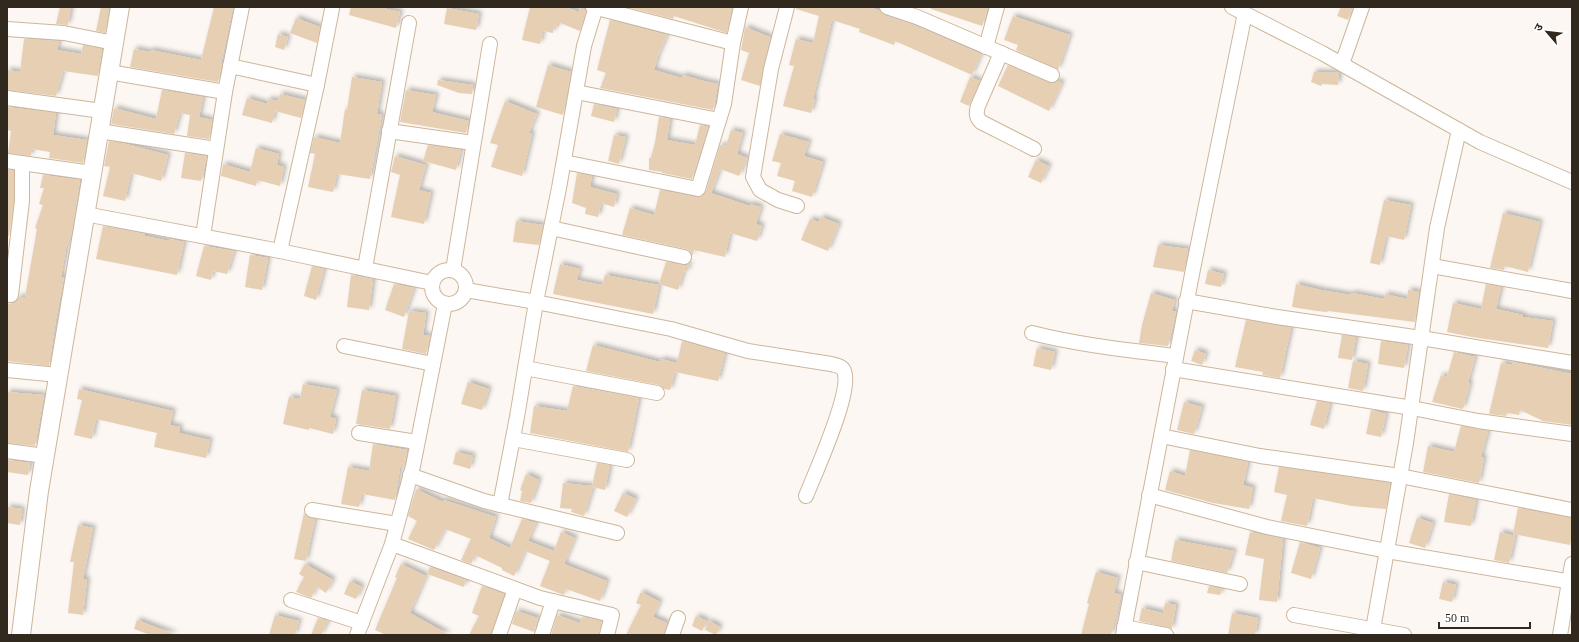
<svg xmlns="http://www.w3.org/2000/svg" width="1579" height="642" viewBox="0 0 1579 642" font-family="'Times New Roman','Noto Sans Devanagari',serif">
<defs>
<filter id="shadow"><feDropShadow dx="3" dy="-3" stdDeviation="2" flood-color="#0004"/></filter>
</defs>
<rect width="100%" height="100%" fill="#fcf7f2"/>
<g fill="#e7cfb4" filter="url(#shadow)">
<polygon points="60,7 71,7 68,25 56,24"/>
<polygon points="101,7 109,7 105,33 96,31"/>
<polygon points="214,7 233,7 221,63 222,63 218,82 130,67 134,49 150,52 151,50 201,60"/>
<polygon points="351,7 378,7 400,12 396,28 349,15"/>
<polygon points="530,7 565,7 579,12 580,8 586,11 580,31 560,23 559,27 554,26 553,33 543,31 540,44 522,40"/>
<polygon points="627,7 732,7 727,33 674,16 673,19"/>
<polygon points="797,7 870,7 880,11 884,15 914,25 981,54 972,75 895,41 894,45 859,32 860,29 832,20 813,99 815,99 811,113 783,106 794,66 789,65 796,39 813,43 819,16 796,9"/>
<polygon points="931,7 988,7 982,26 931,9"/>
<polygon points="1341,7 1353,7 1348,20 1337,16"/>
<polygon points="447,8 479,14 476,30 444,24"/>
<polygon points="1013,16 1070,35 1058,70 1016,50 1018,45 1004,40"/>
<polygon points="296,18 320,27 317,43 290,33"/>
<polygon points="610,20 667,35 658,56 654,70 682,78 683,75 704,81 718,84 713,110 600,88 606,73 597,70"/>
<polygon points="745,27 770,37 760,86 741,80 749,53 741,50"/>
<polygon points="278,34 288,37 284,50 275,47"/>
<polygon points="24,39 59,41 57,50 81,54 83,45 102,49 98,76 63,71 56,96 7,90 7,70 20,72"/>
<polygon points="548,65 571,72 563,115 536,107"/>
<polygon points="1008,65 1049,83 1053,83 1058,81 1062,83 1049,111 998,86"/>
<polygon points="1314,72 1339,73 1338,85 1322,84 1321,86 1311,82"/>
<polygon points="352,77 382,82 377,114 382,115 370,179 337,174 333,192 308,187 315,154 310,153 314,137 340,143 345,109 347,110"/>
<polygon points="970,77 980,81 969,106 960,102"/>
<polygon points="438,80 473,85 472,94 459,93 437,85"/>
<polygon points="162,90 203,97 199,117 180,113 174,134 111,124 114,108 156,119"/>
<polygon points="406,90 436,95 432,112 469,121 466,133 400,122"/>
<polygon points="280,94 305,100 301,118 275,111 272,123 242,115 247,98 267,104 268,99 278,101"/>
<polygon points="505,101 537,114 529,133 532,134 522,176 491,167 498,145 490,143"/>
<polygon points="594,104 617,109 614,122 591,116"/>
<polygon points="7,107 56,113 53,135 87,140 83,163 49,158 50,152 32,149 31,156 8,153 11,131 7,130"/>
<polygon points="190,115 212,120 209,139 187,136"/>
<polygon points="659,117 670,119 667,140 695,145 700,125 708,127 692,179 662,173 662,172 649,170 649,158 651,158 655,142"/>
<polygon points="731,130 743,133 737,154 747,158 739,176 720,169 711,193 750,206 750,204 761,207 756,224 762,226 757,241 730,233 725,257 694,250 692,257 690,251 686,249 622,235 630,208 654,215 660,190 696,197 704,195 706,191 720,145 726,146"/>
<polygon points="780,134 809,142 804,156 823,162 812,197 792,191 795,181 777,176 781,163 772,161"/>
<polygon points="614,135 626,137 619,164 608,161"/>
<polygon points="109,141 126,144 168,155 161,181 131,173 125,201 103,196 110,167 104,166"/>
<polygon points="428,145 461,150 456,170 423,161"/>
<polygon points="256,148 279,154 277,165 284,167 280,186 257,180 256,186 221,176 223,164 250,172"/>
<polygon points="185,153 207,156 201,181 181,178"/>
<polygon points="395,156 426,165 419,190 431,193 424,224 391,217 400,175 391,172"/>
<polygon points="1036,160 1049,166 1041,183 1028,177"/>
<polygon points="7,170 14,170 14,200 9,236 7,236"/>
<polygon points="577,173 592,176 590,187 617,194 614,207 601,203 598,217 585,214 586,208 572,203"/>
<polygon points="43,175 80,180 72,231 66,249 61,277 64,277 56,319 49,366 7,361 7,304 15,303 19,297 25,297 37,229 35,228 43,205 39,204 44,188 40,188"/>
<polygon points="1384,200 1411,205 1404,240 1386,236 1380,265 1370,263"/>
<polygon points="1503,213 1540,222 1528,272 1505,266 1504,270 1490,268"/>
<polygon points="821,217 839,224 828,251 801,240 810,219 819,222"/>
<polygon points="516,221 543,225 539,245 513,242"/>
<polygon points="103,226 145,234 145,236 169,241 170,239 184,242 177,275 96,259"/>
<polygon points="1158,245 1188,249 1184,272 1153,267"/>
<polygon points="204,246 234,251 227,274 213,271 211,280 196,276"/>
<polygon points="250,255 268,258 262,290 245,287"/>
<polygon points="666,262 683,265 687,265 690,262 687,272 684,271 678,290 659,284"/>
<polygon points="560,264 580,269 577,280 602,285 605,275 659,285 653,314 553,294"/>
<polygon points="312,266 324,269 316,300 304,296"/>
<polygon points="1208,270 1224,274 1221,287 1205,284"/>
<polygon points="351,275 373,279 369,310 347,307"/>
<polygon points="394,284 414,288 404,317 385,310"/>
<polygon points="1296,284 1321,290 1351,295 1352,293 1384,299 1385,294 1407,299 1408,290 1419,292 1415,322 1328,311 1327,312 1317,311 1292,307"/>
<polygon points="1486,284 1501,287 1496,309 1523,315 1523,317 1553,321 1548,348 1472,337 1447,332 1453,303 1481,309"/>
<polygon points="1151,293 1175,300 1172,311 1176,312 1168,346 1139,343 1142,325"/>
<polygon points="409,311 426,313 423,335 430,336 426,354 402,349"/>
<polygon points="1246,320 1291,328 1280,378 1262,375 1263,372 1235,367"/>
<polygon points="1342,335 1356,337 1352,360 1338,358"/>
<polygon points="682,341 725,353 718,381 675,372 670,390 664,389 659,385 586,371 593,345 660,362 661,359 677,363"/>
<polygon points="1381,341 1408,345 1404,368 1378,364"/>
<polygon points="1037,348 1055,352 1051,370 1033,366"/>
<polygon points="1195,350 1206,354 1202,365 1191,361"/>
<polygon points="1454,352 1475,357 1468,383 1470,384 1463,409 1432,402 1441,375 1447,377"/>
<polygon points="1353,361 1368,364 1363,391 1348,388"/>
<polygon points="1513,362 1572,374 1572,425 1543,421 1520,410 1519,415 1507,413 1506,416 1489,414 1501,363 1512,365"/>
<polygon points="468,382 489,389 482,410 461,404"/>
<polygon points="303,384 337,390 330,417 336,419 333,434 309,428 309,430 283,424 289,397 300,399"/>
<polygon points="573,386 639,398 628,452 530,433 534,406 567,411"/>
<polygon points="79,389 173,411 170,425 180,427 179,433 210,440 206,458 154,447 157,433 96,419 92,439 74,435 82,400 77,399"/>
<polygon points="362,390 396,396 390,429 356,424"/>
<polygon points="7,392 44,395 35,446 7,443"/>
<polygon points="1317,401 1330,403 1324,429 1310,425"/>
<polygon points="1184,402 1202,407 1194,434 1177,430"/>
<polygon points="1371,410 1386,414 1381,437 1366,434"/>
<polygon points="1461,426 1488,431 1481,457 1484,458 1479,483 1423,472 1428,446 1454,452"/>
<polygon points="373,444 407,450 404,468 400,468 395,500 362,494 359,507 341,504 348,467 369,471"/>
<polygon points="1190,450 1248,462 1243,485 1253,488 1249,509 1213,503 1165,490 1170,471 1185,476"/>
<polygon points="456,452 473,456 470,469 453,464"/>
<polygon points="7,460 30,463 28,475 7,472"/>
<polygon points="597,463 610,465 605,490 593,487 584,516 571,512 572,509 560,508 563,483 592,486"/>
<polygon points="1279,467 1390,483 1386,509 1352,506 1313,498 1307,526 1281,521 1287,495 1274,492"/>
<polygon points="526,474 539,480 531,503 520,501 522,491 520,490"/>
<polygon points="416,489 443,502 444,500 496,517 489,538 510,548 522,519 536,523 528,541 554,551 561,532 575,538 564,564 607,581 600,601 566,589 564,595 540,586 550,561 525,551 514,576 502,570 502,568 475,555 471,564 461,560 471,539 445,529 434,550 408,539 417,521 408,516"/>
<polygon points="623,493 636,499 627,517 614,511"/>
<polygon points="1449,494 1476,500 1471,526 1444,522"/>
<polygon points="7,507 22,509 20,525 7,523"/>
<polygon points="1518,508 1572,518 1572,535 1570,545 1513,534"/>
<polygon points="304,513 307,517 315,519 306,561 294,559"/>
<polygon points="1417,518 1433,523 1425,548 1409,543"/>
<polygon points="78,525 93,528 83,579 87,579 83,615 68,613 74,562 70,562"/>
<polygon points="1250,532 1283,539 1277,602 1259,600 1264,559 1245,555"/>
<polygon points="1500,532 1515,536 1509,563 1494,560"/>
<polygon points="1175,540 1234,551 1227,573 1171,561"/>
<polygon points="1300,542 1320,548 1311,579 1291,573"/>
<polygon points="305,564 333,580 326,593 317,587 311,598 296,592 304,577 299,574"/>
<polygon points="401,564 426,576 410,613 449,635 386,635 375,630 397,578 395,577"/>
<polygon points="430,567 466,580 464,587 427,574"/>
<polygon points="1096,572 1118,578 1114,593 1121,595 1111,635 1081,635 1089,604 1087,603"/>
<polygon points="350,581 362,587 356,599 344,594"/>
<polygon points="1443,582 1456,585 1452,602 1439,599"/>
<polygon points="482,586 504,594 491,635 469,635 479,616 472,613"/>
<polygon points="1209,586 1222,589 1220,595 1207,593"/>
<polygon points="641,592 660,602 653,617 667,623 664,635 626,635 641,605 636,603"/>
<polygon points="1165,603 1176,605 1172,629 1139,621 1142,608 1163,613"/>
<polygon points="516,611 538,618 534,632 512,624"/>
<polygon points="1232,613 1258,618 1255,635 1228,635"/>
<polygon points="275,615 299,621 295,635 269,635"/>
<polygon points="557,615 580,623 582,617 602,621 599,635 551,635"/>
<polygon points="696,616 707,621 702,631 692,626"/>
<polygon points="318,618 328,621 321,635 311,635"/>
<polygon points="137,620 174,634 174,635 150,635 134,629"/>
<polygon points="709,621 720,627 716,635 705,630"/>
</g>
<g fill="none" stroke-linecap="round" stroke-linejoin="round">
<defs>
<g id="minor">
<polyline points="593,7 733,43 741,7"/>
<path d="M 596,7 L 584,46 L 559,188 L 536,302 L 671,329 L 748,351 L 831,364 C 835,365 842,366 844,371 C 853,391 815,473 806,496"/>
<polyline points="787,7 771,69 753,177 760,190 778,200 797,206"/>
<polyline points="887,7 917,17 1052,75"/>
<polyline points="1232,7 1322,53 1480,142 1572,182"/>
<polyline points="7,29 64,33 114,43"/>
<polyline points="986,47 997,7"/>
<path d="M 1001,53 L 978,106 C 976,113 976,117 981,122 L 1034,149"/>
<polyline points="1342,64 1362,7"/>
<polyline points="230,66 317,85"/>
<polyline points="109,72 225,92 203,236"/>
<polyline points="225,92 242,7"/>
<polyline points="576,92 719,120"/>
<polyline points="7,98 102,111"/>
<polyline points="99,131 216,149"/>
<polyline points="389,131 473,143"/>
<polyline points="7,161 92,173"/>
<polyline points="564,162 698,189 724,104 733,43"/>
<polyline points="85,214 280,251 432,283"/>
<polyline points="551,228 684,257"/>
<polyline points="280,251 317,85 332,9"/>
<polyline points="1432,266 1572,291"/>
<polyline points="365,268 409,23"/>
<circle cx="449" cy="287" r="17"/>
<polyline points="453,270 490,44"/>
<polyline points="466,290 536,302 517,417 500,505"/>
<polyline points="7,295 11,295 22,201 22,163"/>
<polyline points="1186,301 1277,317 1421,338 1572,363"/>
<polyline points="445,304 413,466 392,544 540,598 612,615 607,635"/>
<path d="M 1032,333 C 1079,345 1128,350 1176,356"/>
<polyline points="344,346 433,364"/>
<polyline points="525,368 657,393"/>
<polyline points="1173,369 1412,408 1478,421 1572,434"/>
<polyline points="7,370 58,375"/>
<polyline points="359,433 417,442"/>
<polyline points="1161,436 1260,456 1400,476 1572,510"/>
<polyline points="513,439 627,460"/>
<polyline points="7,451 45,456"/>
<polyline points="410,475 484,501 617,533"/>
<polyline points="1149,495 1267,527 1387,551 1572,582"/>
<polyline points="312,510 397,524"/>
<polyline points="1136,562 1240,584"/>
<polyline points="291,600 362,623"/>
<polyline points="1294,615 1404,635"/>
<polyline points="1124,627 1166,635"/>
<polyline points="357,635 392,544"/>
<polyline points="499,635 515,589"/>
<polyline points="542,635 553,601"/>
<polyline points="672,635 678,618"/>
<polyline points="1123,635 1193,269 1245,13"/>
<polyline points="1372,635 1406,443 1437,228 1459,130"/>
<polyline points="1560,635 1572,564"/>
</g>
<polyline id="tertiary" points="21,635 39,491 120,7"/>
</defs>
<use href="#minor" stroke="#cdb69b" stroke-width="16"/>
<use href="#tertiary" stroke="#cdb69b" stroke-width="20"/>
<use href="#minor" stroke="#fff" stroke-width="14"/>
<use href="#tertiary" stroke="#fff" stroke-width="18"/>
</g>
<rect width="1579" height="642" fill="none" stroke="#32291e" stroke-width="16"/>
<g transform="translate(1547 32) rotate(298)" stroke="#ffffff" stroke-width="3" paint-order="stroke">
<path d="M0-3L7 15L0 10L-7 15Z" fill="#32291e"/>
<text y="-6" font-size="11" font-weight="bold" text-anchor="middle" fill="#32291e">उ</text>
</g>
<path d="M1439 622v6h91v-6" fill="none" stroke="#32291e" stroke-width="2"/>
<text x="1445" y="622" font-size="12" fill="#32291e" stroke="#ffffff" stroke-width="3" paint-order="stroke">50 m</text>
</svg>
